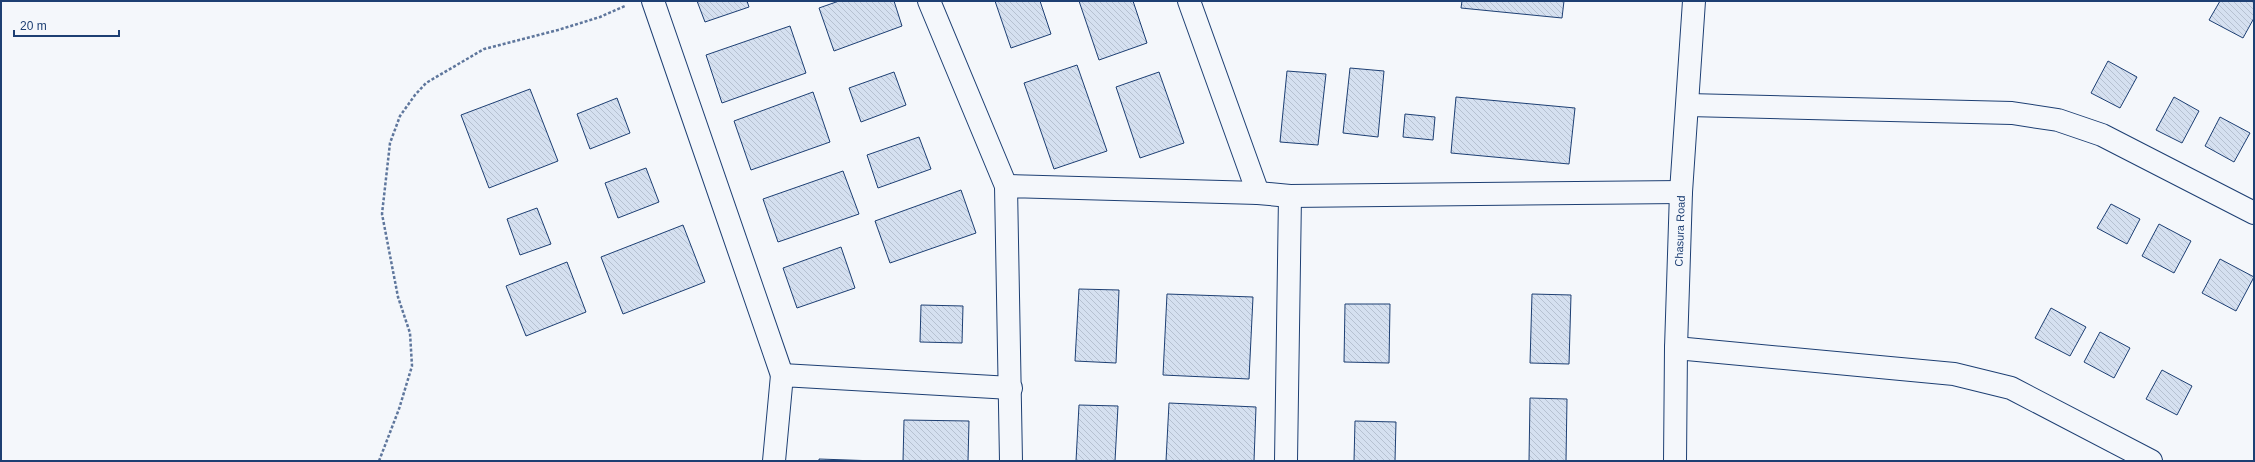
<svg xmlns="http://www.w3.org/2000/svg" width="2255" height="462" viewBox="0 0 2255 462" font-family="Helvetica,sans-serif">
<defs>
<pattern id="building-back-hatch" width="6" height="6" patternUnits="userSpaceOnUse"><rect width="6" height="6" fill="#d5e0f0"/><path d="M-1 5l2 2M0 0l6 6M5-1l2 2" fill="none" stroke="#b6c1d1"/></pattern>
</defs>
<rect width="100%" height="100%" fill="#f4f7fb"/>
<g fill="url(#building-back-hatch)" stroke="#1d3f73">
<polygon points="697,1 747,1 749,7 705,22"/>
<polygon points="839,1 894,1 902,26 834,51 819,8"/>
<polygon points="995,1 1040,1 1051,34 1011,48"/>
<polygon points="1079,1 1133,1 1147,43 1099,60"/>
<polygon points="1462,1 1564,1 1562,18 1461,8"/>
<polygon points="2220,1 2254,1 2254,18 2243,38 2209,20"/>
<polygon points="790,26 806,73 722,103 706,55"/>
<polygon points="2108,61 2137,77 2120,108 2091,93"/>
<polygon points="1077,65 1107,151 1054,169 1024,83"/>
<polygon points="1350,68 1384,71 1378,137 1343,133"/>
<polygon points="1287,71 1326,74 1318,145 1280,142"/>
<polygon points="894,72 906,105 861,122 849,88"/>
<polygon points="1159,72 1184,143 1140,158 1116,87"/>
<polygon points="530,89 558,161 489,188 461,115"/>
<polygon points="813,92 830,142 751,170 734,121"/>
<polygon points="1456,97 1575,108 1569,164 1451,153"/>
<polygon points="2174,97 2199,111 2182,143 2156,130"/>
<polygon points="617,98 630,133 590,149 577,114"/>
<polygon points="1405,114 1435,117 1433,140 1403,137"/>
<polygon points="2220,117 2250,133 2234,162 2205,146"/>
<polygon points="919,137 931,169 878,188 867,155"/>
<polygon points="646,168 659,202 618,218 605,183"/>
<polygon points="843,171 859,214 778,242 763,199"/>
<polygon points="961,190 976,233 890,263 875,221"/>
<polygon points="2111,204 2140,219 2127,244 2097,228"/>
<polygon points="537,208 551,244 520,255 507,219"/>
<polygon points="2159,224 2191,241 2174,273 2142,256"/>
<polygon points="683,225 705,282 623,314 601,257"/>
<polygon points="841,247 855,288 797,308 783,268"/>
<polygon points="2220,259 2254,277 2236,311 2202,293"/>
<polygon points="567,262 586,312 526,336 506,286"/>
<polygon points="1079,289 1119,290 1116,363 1075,361"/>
<polygon points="1167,294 1253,297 1249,379 1163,375"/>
<polygon points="1532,294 1571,295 1569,364 1530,363"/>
<polygon points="1345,304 1390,304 1389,363 1344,362"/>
<polygon points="921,305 963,306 962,343 920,342"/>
<polygon points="2051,308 2086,327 2070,356 2035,338"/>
<polygon points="2100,332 2130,348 2114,378 2084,362"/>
<polygon points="2162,370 2192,386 2177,415 2146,399"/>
<polygon points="1530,398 1567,399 1566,461 1529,461"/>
<polygon points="1169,403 1256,407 1254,461 1166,461"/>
<polygon points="1079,405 1118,406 1115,461 1076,461"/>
<polygon points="904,420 969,421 968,461 903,461"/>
<polygon points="1355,421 1396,422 1395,461 1354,461"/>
<polygon points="819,459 877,461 819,461"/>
</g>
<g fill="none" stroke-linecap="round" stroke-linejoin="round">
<defs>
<g id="minor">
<polyline points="653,1 782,375"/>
<polyline points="929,1 1006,186"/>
<polyline points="1189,1 1258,193"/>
<polyline points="1688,105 2012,113 2058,120 2102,135 2254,213"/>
<polyline points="1676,348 1954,374 2011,388 2151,461"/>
<polyline points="774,461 782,375 1011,388"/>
<polyline points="1011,461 1006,186 1258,193 1290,196 1681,192"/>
<polyline points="1286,461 1290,196"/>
<path id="s1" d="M 1675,461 L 1676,348 L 1681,192 L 1694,1"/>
</g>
</defs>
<use href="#minor" stroke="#1d3f73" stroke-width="24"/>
<polyline stroke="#5e769c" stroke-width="2.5" stroke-dasharray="3 2" stroke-linecap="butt" points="379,461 399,409 412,366 410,333 398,297 382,214 390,143 400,116 415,95 426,83 484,49 558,30 600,17 625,6"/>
<use href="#minor" stroke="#f4f7fb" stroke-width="22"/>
</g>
<g text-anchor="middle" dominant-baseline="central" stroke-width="3" stroke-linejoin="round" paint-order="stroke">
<g font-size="11" fill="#1d3f73" stroke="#f4f7fb">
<text stroke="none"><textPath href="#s1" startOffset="230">Chasura Road</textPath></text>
</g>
</g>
<rect width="2255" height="462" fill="none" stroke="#1d3f73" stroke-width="4"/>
<path d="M14 30v6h105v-6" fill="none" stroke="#1d3f73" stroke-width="2"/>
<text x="20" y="30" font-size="12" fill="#1d3f73" stroke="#f4f7fb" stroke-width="3" paint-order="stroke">20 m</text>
</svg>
